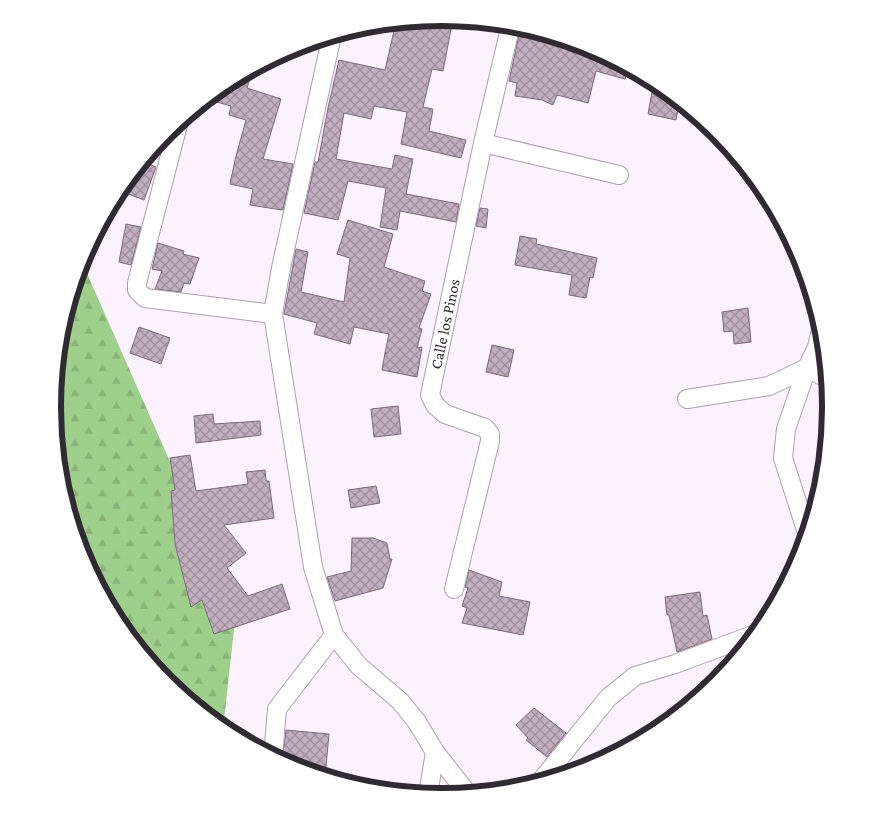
<svg xmlns="http://www.w3.org/2000/svg" width="883" height="814" viewBox="0 0 883 814" font-family="'Crimson Pro',serif">
<defs>
<pattern id="forest-firs" width="22" height="20" patternUnits="userSpaceOnUse" patternTransform="scale(1.25)"><rect width="22" height="20" fill="#9fd08b"/><path d="M5 1l3.5 6h-7zM16 11l3.5 6h-7z" fill="#89b378"/></pattern>
<pattern id="building-cross-hatch" width="8" height="8" patternUnits="userSpaceOnUse" patternTransform="scale(1.25)"><rect width="8" height="8" fill="#c1aebf"/><path d="M0 0l8 8M0 8l8-8" fill="none" stroke="#9d8e9c"/></pattern>
</defs>
<rect width="100%" height="100%" fill="#fbf2fe"/>
<polygon fill="url(#forest-firs)" points="81,260 236,611 223,729 166,682 117,623 82,556 59,483 52,407 60,331"/>
<g fill="url(#building-cross-hatch)" stroke="#7c6b7a">
<polygon points="442,18 453,19 443,71 432,69 423,107 433,109 429,131 466,140 461,158 401,144 407,112 374,106 371,119 344,113 336,159 392,169 395,155 413,159 406,194 459,204 456,222 400,211 397,230 380,227 386,188 348,181 338,220 304,213 315,162 318,162 328,108 339,60 385,70 396,22"/>
<polygon points="521,26 591,47 628,67 625,79 596,71 588,103 557,95 553,105 542,100 515,96 517,83 509,81"/>
<polygon points="253,68 247,88 281,99 263,159 293,164 283,210 282,210 250,205 253,189 230,184 236,156 246,120 229,115 231,106 206,99 225,83"/>
<polygon points="652,92 674,96 680,101 676,120 648,114"/>
<polygon points="142,161 156,167 144,200 118,190"/>
<polygon points="480,208 488,209 486,228 476,226"/>
<polygon points="348,220 393,234 384,267 425,281 422,291 431,294 419,328 422,329 417,348 422,347 417,377 382,370 385,353 387,353 385,353 389,334 354,327 350,344 314,334 317,323 284,314 296,249 308,252 301,292 344,302 350,258 337,254"/>
<polygon points="126,224 141,227 131,265 119,262"/>
<polygon points="520,236 537,239 536,244 597,258 593,278 590,277 586,298 569,295 572,275 515,265"/>
<polygon points="158,243 184,251 183,254 199,258 190,284 184,283 181,292 155,289 162,271 152,269"/>
<polygon points="748,308 751,342 734,344 733,331 724,332 722,312"/>
<polygon points="139,327 170,338 161,364 130,353"/>
<polygon points="492,345 514,350 508,377 486,372"/>
<polygon points="398,406 401,434 374,437 371,409"/>
<polygon points="213,414 214,424 260,421 261,435 196,443 194,416"/>
<polygon points="190,455 196,491 248,484 246,472 265,470 266,481 269,481 274,518 224,525 246,553 227,568 248,596 282,584 290,609 214,634 202,600 191,607 175,544 171,491 175,490 170,458"/>
<polygon points="376,486 380,503 351,508 348,490"/>
<polygon points="352,538 373,538 387,543 390,559 392,559 383,588 335,601 327,577 351,571"/>
<polygon points="469,570 502,582 499,596 530,602 523,635 462,623 467,608 462,606 468,588 465,587"/>
<polygon points="700,592 703,616 707,615 712,639 677,652 669,615 667,615 665,597"/>
<polygon points="534,708 566,733 547,757 526,740 528,738 516,725"/>
<polygon points="286,730 329,734 325,777 292,767 282,761"/>
</g>
<g fill="none" stroke-linecap="round" stroke-linejoin="round">
<defs>
<g id="street">
<polyline points="332,35 281,268 273,314 313,567 334,635 359,666 400,701 417,722 435,752 428,795"/>
<polyline points="179,121 137,283 137,290 145,298 273,314"/>
<polyline points="483,143 619,175"/>
<polyline points="687,399 769,386 807,368 828,379"/>
<polyline points="808,536 783,458 786,429 807,368 817,347 822,326"/>
<polyline points="454,589 490,441 490,434 485,428 445,414 435,405 430,395 483,143 511,24"/>
<polyline points="435,752 468,794"/>
<polyline points="273,757 277,709 334,635"/>
<polyline points="540,782 608,698 635,676 675,664 758,633"/>
</g>
</defs>
<use href="#street" stroke="#ac9fb2" stroke-width="20"/>
<use href="#street" stroke="#fff" stroke-width="18"/>
</g>
<g text-anchor="middle" dominant-baseline="central" stroke-width="4" stroke-linejoin="round" paint-order="stroke">
<g font-size="16" fill="#302b33" stroke="#fff">
<text transform="translate(445 324) rotate(-78)">Calle los Pinos</text>
</g>
</g>
<path d="M0 0H883V814H0ZM441 26H442A380 380 0 0 1 822 406V408A380 380 0 0 1 442 788H441A380 380 0 0 1 61 408V406A380 380 0 0 1 441 26Z" fill="#fff" fill-rule="evenodd"/>
<path fill="none" stroke="#302b33" stroke-width="6" d="M441 26H442A380 380 0 0 1 822 406V408A380 380 0 0 1 442 788H441A380 380 0 0 1 61 408V406A380 380 0 0 1 441 26Z"/>
</svg>
